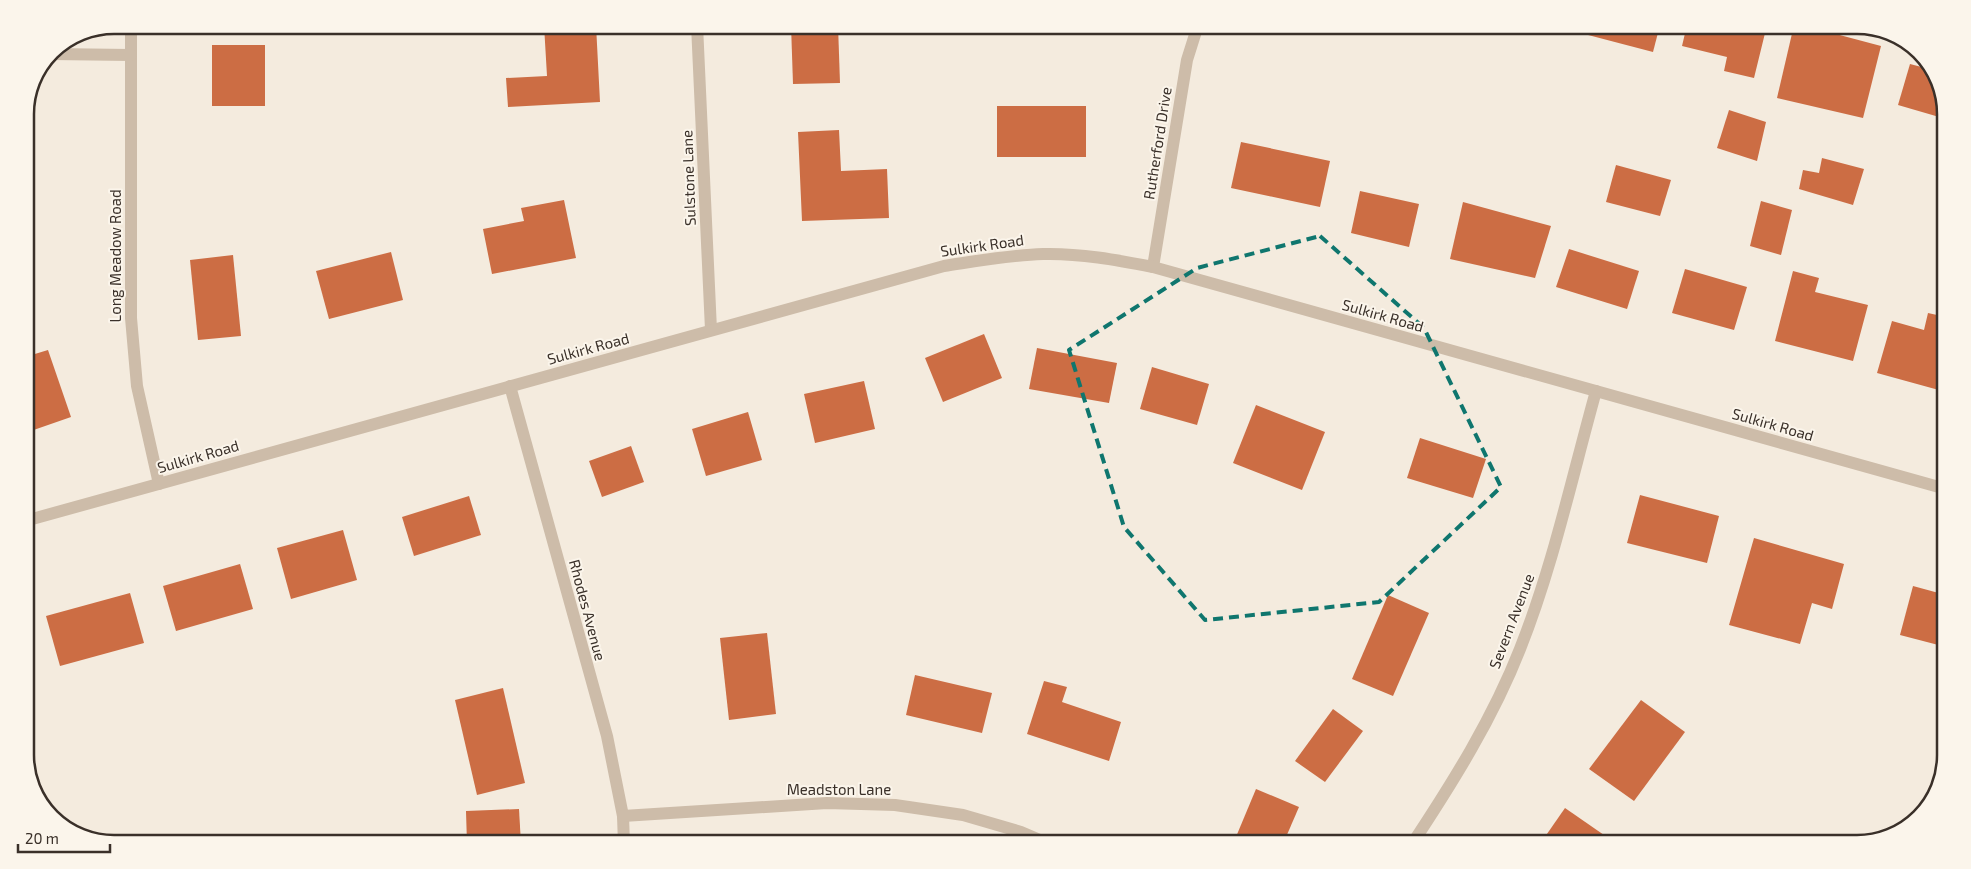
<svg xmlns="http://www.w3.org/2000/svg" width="1971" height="869" viewBox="0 0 1971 869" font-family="'Exo 2',sans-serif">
<rect width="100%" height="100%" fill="#f4ebde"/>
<g fill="#cc6d44">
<polygon points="544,25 596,25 600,102 508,107 506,78 547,76"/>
<polygon points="791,25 838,25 840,83 793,84"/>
<polygon points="1571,25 1660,25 1653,52 1569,30"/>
<polygon points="1687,25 1767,25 1754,78 1724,71 1727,57 1682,46"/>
<polygon points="1794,25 1802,25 1881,46 1863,118 1777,98"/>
<rect x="212" y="45" width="53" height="61"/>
<polygon points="1910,64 1933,70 1946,108 1946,119 1898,105"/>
<rect x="997" y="106" width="89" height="51"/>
<polygon points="1729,110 1766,122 1757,161 1717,148"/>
<rect x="25" y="111" width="10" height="91"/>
<polygon points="839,130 841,171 887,169 889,218 802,221 798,132"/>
<polygon points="1241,142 1330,161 1320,207 1231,188"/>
<polygon points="1822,158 1864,169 1853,205 1799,189 1803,170 1819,173"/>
<polygon points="1616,165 1671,180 1660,216 1606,202"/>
<polygon points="1360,191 1419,204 1409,247 1351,233"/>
<polygon points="564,200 576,258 492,274 483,229 524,221 521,208"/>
<polygon points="1761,201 1792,210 1781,255 1750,246"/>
<polygon points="1463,202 1551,226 1535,278 1450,259"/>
<rect x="25" y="226" width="6" height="91"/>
<polygon points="1569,249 1639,271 1627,309 1556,287"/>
<polygon points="391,252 403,300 329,319 316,271"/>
<polygon points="233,255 241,336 198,340 190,260"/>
<polygon points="1685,269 1747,287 1734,330 1672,313"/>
<polygon points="1793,271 1819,278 1815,292 1868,305 1853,361 1775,341"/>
<polygon points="1928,313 1946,317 1946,392 1877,373 1892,321 1924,330"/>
<polygon points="984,334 1002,378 943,402 925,358"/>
<polygon points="1037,348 1117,363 1109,403 1029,389"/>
<polygon points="48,350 71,417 25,433 25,357"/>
<polygon points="1152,367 1209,384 1197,425 1140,409"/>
<polygon points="864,381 875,429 815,443 804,394"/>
<polygon points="1256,405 1325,432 1302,490 1233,463"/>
<polygon points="748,412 762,460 706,476 692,429"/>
<polygon points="1420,438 1486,459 1473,498 1407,478"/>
<polygon points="631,446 644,482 602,497 589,461"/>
<polygon points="1640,495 1719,516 1707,563 1627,543"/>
<polygon points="469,496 481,535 414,556 402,517"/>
<polygon points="343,530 357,580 291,599 277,548"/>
<polygon points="1754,538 1844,564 1832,609 1812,603 1800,644 1729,625"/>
<polygon points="240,564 253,609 176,631 163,586"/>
<polygon points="1913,586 1946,595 1946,647 1900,635"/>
<polygon points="130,593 144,643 60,666 46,616"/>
<polygon points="1388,595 1429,613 1393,696 1352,679"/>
<polygon points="767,633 776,714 729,720 720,638"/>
<polygon points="915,675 992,693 982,733 906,715"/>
<polygon points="1044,681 1067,687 1062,702 1121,722 1109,761 1027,734"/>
<polygon points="503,688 525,783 477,795 455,700"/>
<polygon points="1641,700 1685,732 1634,801 1589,769"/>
<polygon points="1333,709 1363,731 1325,782 1295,761"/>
<polygon points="1256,789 1299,807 1283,844 1233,844"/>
<polygon points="1565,808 1617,844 1540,844"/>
<polygon points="519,809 521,844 467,844 466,811"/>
</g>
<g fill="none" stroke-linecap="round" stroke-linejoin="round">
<g stroke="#cdbca9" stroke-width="12">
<polyline points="131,25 131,318 137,386 159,484"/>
<polyline points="697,25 711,330"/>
<polyline points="50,54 131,55"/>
<polyline points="1153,267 1187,60 1198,25"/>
<polyline points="510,386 607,736 623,816 624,844"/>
<path d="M 25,521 L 944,266 C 977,261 1009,255 1043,254 C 1079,253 1117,260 1153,267 L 1946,489"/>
<polyline points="623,816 827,803 895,805 963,815 1021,832 1049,844"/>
<path d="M 1412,844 C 1453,782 1493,718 1520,649 C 1553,566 1572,477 1596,391"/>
</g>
</g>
<path fill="none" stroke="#0f766e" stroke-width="4" stroke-dasharray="10 6" stroke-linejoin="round" d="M 1320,236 L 1424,328 L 1501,487 L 1379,602 L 1205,620 L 1124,527 L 1069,350 L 1197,268 Z"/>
<g text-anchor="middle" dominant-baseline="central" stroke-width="4" stroke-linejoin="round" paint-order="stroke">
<g font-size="15" fill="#3a3029" stroke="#fbf5eb">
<text transform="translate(1157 143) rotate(-81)">Rutherford Drive</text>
<text transform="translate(688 178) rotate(-92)">Sulstone Lane</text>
<text transform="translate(982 245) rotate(-8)">Sulkirk Road</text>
<text transform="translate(115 256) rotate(-90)">Long Meadow Road</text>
<text transform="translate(1383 315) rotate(16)">Sulkirk Road</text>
<text transform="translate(588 348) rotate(-15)">Sulkirk Road</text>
<text transform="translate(1773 424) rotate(16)">Sulkirk Road</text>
<text transform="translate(198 456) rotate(-16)">Sulkirk Road</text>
<text transform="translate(588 610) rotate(75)">Rhodes Avenue</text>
<text transform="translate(1511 621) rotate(-69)">Severn Avenue</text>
<text x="839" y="789">Meadston Lane</text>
</g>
</g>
<path d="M0 0H1971V869H0ZM114 34H1857A80 80 0 0 1 1937 114V755A80 80 0 0 1 1857 835H114A80 80 0 0 1 34 755V114A80 80 0 0 1 114 34Z" fill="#fbf5eb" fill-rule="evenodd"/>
<path fill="none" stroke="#3a3029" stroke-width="2.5" d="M114 34H1857A80 80 0 0 1 1937 114V755A80 80 0 0 1 1857 835H114A80 80 0 0 1 34 755V114A80 80 0 0 1 114 34Z"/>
<path d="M18 844v8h92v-8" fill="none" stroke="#3a3029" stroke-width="2.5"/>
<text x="25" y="844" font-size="15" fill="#3a3029" stroke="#fbf5eb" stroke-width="4" paint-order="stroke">20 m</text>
</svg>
